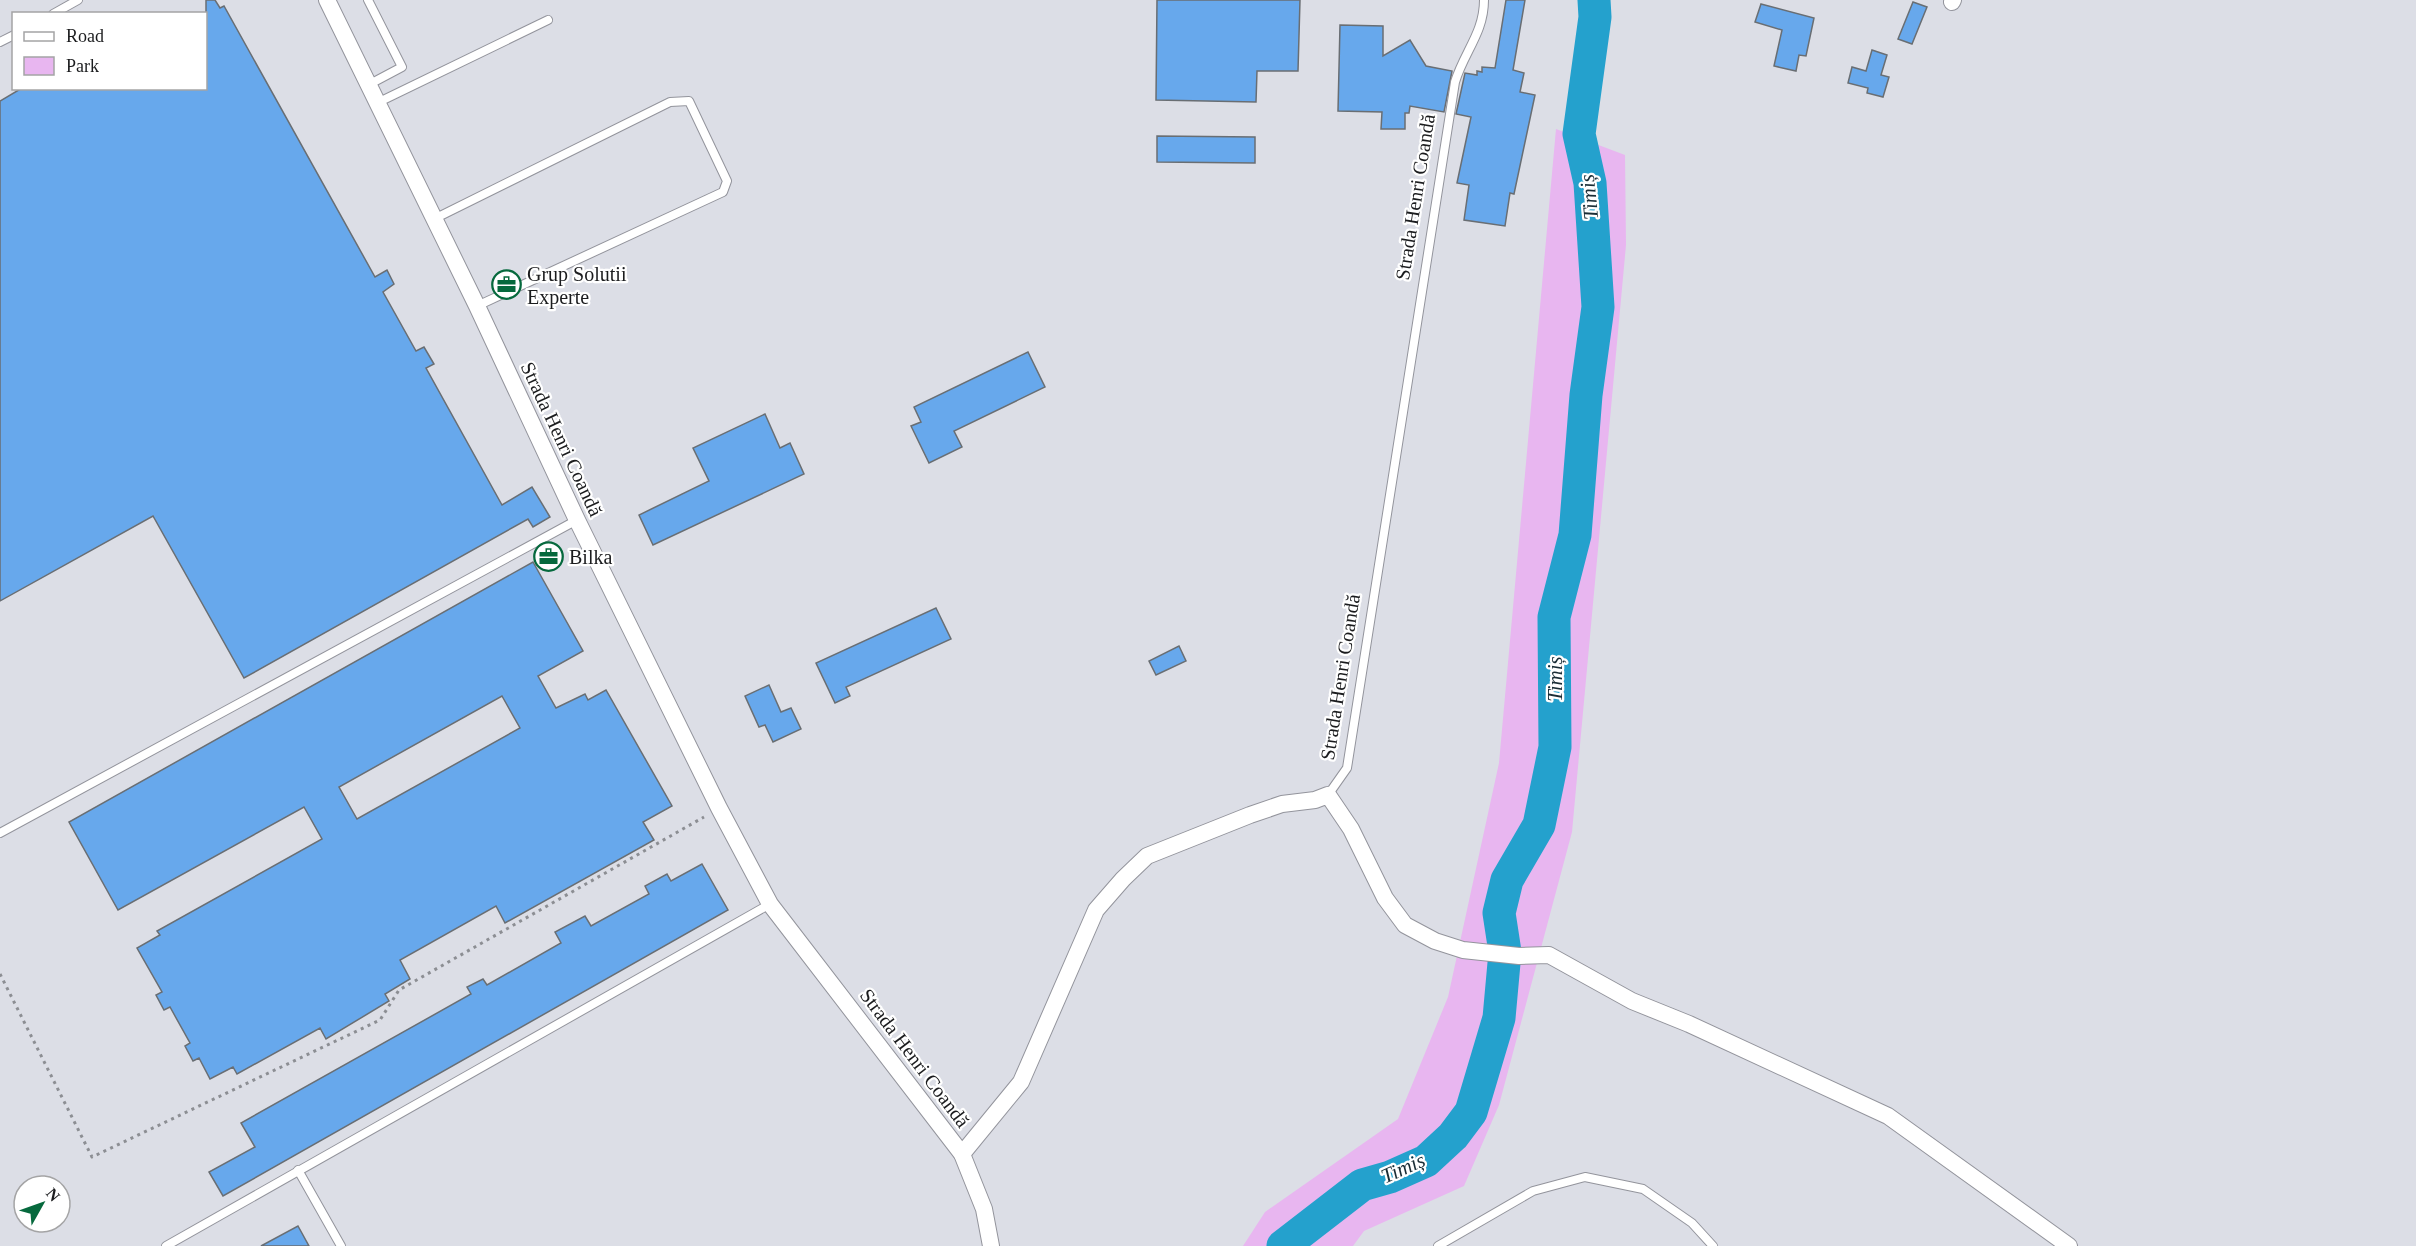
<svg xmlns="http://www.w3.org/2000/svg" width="2416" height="1246" viewBox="0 0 2416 1246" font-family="'Times New Roman',serif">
<rect width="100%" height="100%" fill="#dcdee6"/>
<polygon fill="#e8b6f0" points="1556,129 1625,155 1626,245 1572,832 1499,1105 1464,1186 1364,1231 1353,1246 1243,1246 1265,1212 1398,1119 1448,997 1499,763"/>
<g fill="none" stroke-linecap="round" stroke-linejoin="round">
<polyline stroke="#24a1cd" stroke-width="33" points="1283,1246 1362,1185 1390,1177 1426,1161 1453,1136 1471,1112 1499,1018 1505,952 1499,913 1507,880 1539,825 1555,747 1554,617 1575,535 1586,395 1598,307 1590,183 1579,134 1595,17 1594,0"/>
</g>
<g fill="#67a8ec" stroke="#696e73" stroke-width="1.5" fill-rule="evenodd">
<polygon points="206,0 215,0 220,8 224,6 375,277 387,270 394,284 383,292 416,351 424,347 434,364 426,368 502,505 532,487 550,517 533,527 528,519 244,678 153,516 0,601 0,101 22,88 206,88"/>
<polygon points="1157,0 1300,0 1298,71 1257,71 1256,102 1156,100"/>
<polygon points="1506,0 1525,0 1513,70 1524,73 1520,92 1535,95 1514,194 1510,193 1505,226 1464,220 1469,185 1457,183 1471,117 1456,114 1465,73 1477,75 1477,71 1482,72 1482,67 1495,68"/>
<polygon points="1913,2 1927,7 1912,44 1898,39"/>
<polygon points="1761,4 1814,18 1806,56 1799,55 1796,71 1774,66 1782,30 1755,22"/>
<polygon points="1340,25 1383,26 1383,56 1410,40 1426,66 1452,71 1444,112 1410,106 1409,113 1405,113 1405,129 1381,129 1382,112 1338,111"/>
<polygon points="1872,50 1887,55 1881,75 1889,77 1883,97 1867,93 1868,88 1848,83 1852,67 1866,71"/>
<polygon points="1157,136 1255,137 1255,163 1157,162"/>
<polygon points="1028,352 1045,387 954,431 962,447 929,463 911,426 921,422 914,407"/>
<polygon points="765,414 780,448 790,443 804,474 653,545 639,515 709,481 693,448"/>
<path d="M 533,562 L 583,651 L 538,676 L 556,708 L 585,694 L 588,700 L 606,690 L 672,806 L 643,822 L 654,840 L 505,923 L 496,906 L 400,960 L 410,979 L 385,994 L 389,1001 L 326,1039 L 320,1028 L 237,1074 L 233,1067 L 210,1079 L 199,1058 L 193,1061 L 185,1046 L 190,1043 L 170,1007 L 164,1010 L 156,995 L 162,992 L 137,948 L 160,935 L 157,931 L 322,839 L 304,807 L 118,910 L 69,822 ZM 502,696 L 520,728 L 357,819 L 339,787 Z"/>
<polygon points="936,608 951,639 846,687 850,696 835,703 816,663"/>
<polygon points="1179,646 1186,661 1156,675 1149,661"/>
<polygon points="769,685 781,712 791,708 801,729 773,742 765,725 759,727 745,696"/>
<polygon points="702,864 728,910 223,1196 209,1172 255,1147 241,1123 471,994 467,987 483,979 487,985 561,943 555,932 585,916 591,926 649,894 645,886 667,874 671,881"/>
<polygon points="298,1226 309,1246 261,1246"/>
</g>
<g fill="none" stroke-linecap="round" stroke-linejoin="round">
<defs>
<g id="lane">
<polyline points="368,0 402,67 370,84"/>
<polyline points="53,14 78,0"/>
<polyline points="0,42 14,35"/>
<polyline points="379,102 548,20"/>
<polyline points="434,219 670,102 689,101 727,181 723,192 477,306"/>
<path d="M 1328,795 L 1347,768 L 1455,82 C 1464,52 1484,33 1484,0"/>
<polyline points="0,833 577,520"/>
<polyline points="298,1170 341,1246"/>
<polyline points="166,1246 770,904"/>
<polyline points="1438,1246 1533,1191 1585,1177 1643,1189 1692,1223 1713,1246"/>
</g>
<g id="street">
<polyline points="327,0 477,306 577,520 719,808 770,904 962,1154 984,1209 991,1246"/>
<polyline points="1952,2 1953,0"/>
<polyline points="962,1154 1021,1082 1096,910 1123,879 1147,856 1250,815 1282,804 1315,800 1328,795 1351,829 1385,898 1405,925 1435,941 1463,950 1519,956 1549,955 1632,1001 1689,1024 1888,1116 2069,1246"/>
</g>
</defs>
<use href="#lane" stroke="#93949c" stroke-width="10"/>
<use href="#street" stroke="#93949c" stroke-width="18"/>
<polyline stroke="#8c8e93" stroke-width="3" stroke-dasharray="3 4.5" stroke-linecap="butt" points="0,974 92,1157 380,1020 399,990 704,817"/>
<use href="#lane" stroke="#fff" stroke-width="8"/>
<use href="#street" stroke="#fff" stroke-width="16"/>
</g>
<defs>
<symbol id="office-ring" viewBox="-11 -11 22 22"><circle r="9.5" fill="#fff" stroke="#06693d" stroke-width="1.5"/><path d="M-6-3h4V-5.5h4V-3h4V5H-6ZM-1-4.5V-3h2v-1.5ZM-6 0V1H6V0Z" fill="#06693d"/></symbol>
</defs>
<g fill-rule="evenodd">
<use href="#office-ring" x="490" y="268" width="33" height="33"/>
<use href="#office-ring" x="532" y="540" width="33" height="33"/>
</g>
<g text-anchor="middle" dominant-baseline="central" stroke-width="4.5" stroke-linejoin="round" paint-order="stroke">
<g font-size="20" fill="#1b1c1e" stroke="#fff">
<text transform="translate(1415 197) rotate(-81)">Strada Henri Coandă</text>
<text transform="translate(562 439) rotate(65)">Strada Henri Coandă</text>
<text transform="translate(1340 677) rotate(-81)">Strada Henri Coandă</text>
<text transform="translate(915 1058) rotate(53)">Strada Henri Coandă</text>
</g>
<g font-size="20" fill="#1b1c1e" stroke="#fff" text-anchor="start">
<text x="527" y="274">Grup Solutii<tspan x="527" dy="23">Experte</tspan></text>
<text x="569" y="557">Bilka</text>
</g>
<g font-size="21" font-style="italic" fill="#1a2d36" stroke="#fff">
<text transform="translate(1589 197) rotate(-96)">Timiș</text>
<text transform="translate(1555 679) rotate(-90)">Timiș</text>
<text transform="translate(1403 1168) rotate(-24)">Timiș</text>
</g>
</g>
<rect x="12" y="12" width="195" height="78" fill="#ffffff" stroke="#a4a4a5" stroke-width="1.5"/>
<rect x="24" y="32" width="30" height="9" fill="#ffffff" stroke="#a4a4a5" stroke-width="1.5"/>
<text x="66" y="42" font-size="18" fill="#1b1c1e">Road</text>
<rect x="24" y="57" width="30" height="18" fill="#e8b6f0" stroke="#a4a4a5" stroke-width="1.5"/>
<text x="66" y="72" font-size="18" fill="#1b1c1e">Park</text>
<g transform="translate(42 1204) rotate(50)"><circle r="28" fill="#ffffff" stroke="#a4a4a5" stroke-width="1.5"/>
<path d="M0-4.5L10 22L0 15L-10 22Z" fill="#06693d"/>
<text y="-9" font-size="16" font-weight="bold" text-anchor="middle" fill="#1b1c1e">N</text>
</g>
</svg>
